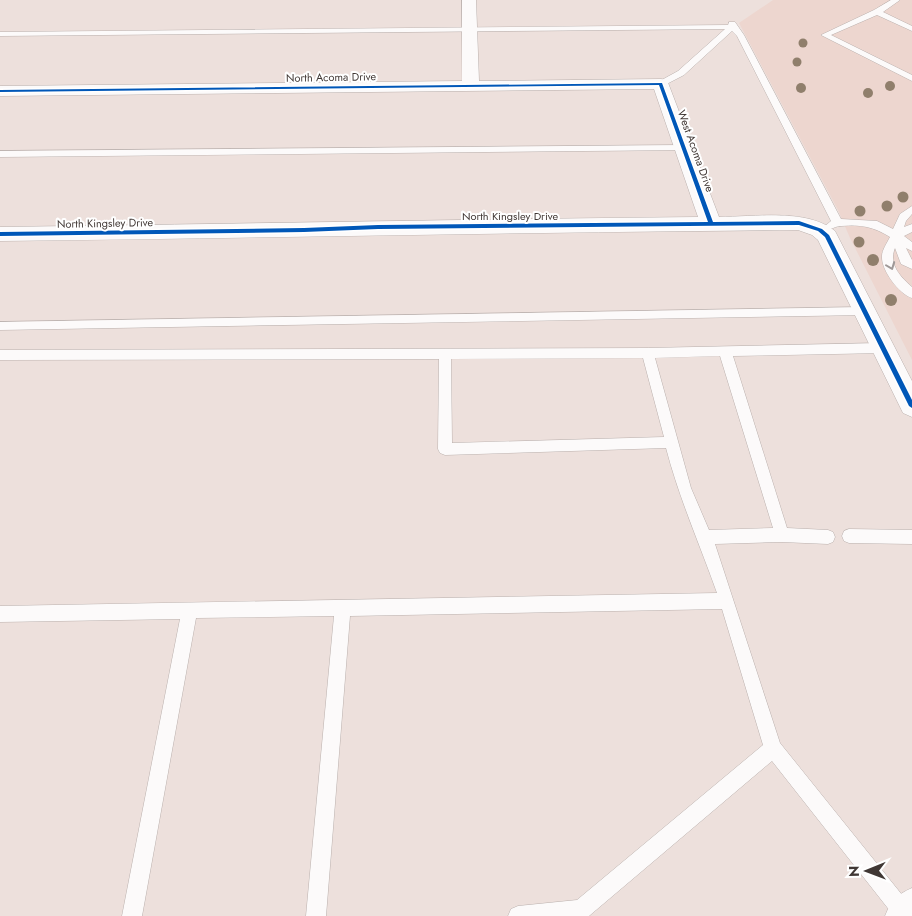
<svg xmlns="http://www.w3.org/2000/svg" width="912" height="916" viewBox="0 0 912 916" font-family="Jost,sans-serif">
<rect width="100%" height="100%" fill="#ede0dc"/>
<polygon fill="#edd6cf" points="773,0 912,0 912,360 850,238 838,210 739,23"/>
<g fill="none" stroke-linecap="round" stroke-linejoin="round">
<defs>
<g id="lane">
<polygon points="891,0 900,0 883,12 912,26 912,31 877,15 831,35 912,75 912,81 821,35 874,10"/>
<path d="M 729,22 L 735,22 L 744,35 L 841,219 L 877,221 L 893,229 L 900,214 L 912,206 L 912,214 L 906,221 L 904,227 L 912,224 L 912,232 L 904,236 L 912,242 L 912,251 L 906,248 L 912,260 L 912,269 L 901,264 L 895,248 C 888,265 901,277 912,287 L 912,298 C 899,294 881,270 882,256 C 882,250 887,243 890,237 C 874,227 861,224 841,226 C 835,226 833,230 826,228 L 825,226 L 831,221 L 737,36 L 732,31 L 684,75 L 661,87 L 657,84 L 658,82 L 678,71 L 725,29 L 0,36 L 0,32 L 728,25 Z"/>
<polygon points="684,145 687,146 687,150 0,157 0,151"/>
<polygon points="865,307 871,311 865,315 0,330 0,322"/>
<path d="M 883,343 L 887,345 L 889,348 L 887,351 L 883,353 L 733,356 L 787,528 L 828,530 L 833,532 L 835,537 L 833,542 L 828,544 L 782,542 L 715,544 L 780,743 L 911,906 L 912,916 L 894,916 L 772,761 L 589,916 L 508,916 L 511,909 L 518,906 L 577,900 L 763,745 L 722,609 L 350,616 L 326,916 L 306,916 L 334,616 L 196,618 L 142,916 L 122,916 L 180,619 L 0,622 L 0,606 L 717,593 C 700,545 679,498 666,448 L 445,455 L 440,453 L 438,449 L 439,359 L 0,360 L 0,350 L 648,348 ZM 720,356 L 773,528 L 709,530 L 691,488 L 655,358 ZM 643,358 L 664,437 L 452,443 L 451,359 Z"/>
<polygon points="849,529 912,530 912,544 849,543 844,541 842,536 844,531"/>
</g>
<path id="street" d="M 462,0 L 476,0 L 479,81 L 661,79 L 667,80 L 719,217 C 753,217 807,208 835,231 L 912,381 L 912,417 L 903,413 L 818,240 L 812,235 L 798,230 C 532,232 266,238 0,241 L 0,227 C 233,224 465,219 698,217 L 654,89 L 0,96 L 0,86 L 462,81 Z"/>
<path id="secondary" d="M 912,888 L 912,916 L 885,916 C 891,901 896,895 912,888 Z"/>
</defs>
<use href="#lane" stroke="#bab0ad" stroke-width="1"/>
<use href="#street" stroke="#bab0ad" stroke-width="1"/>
<use href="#secondary" stroke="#bab0ad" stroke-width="1"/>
<use href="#lane" fill="#fcfafa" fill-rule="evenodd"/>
<use href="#street" fill="#fcfafa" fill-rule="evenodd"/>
<use href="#secondary" fill="#fcfafa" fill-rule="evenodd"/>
<defs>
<polygon id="cycleway" points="662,83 713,222 799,221 822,229 829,235 912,400 912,408 909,406 825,237 818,231 799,225 378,229 304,232 0,236 0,232 304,228 378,225 708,222 659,85 0,92 0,90"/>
</defs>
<use href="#cycleway" stroke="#fff" stroke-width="3"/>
<use href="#cycleway" fill="#0057b8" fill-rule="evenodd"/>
</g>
<g fill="#907f6c">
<circle cx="803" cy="43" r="4.5"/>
<circle cx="797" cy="62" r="4.5"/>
<circle cx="890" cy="86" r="5"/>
<circle cx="801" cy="88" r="5"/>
<circle cx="868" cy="93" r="5"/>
<circle cx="903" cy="197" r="5.5"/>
<circle cx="887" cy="206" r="5.5"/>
<circle cx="860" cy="211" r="5.5"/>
<circle cx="859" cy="242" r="5.5"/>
<circle cx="873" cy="260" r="6"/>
<circle cx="891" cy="300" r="6"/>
</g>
<defs><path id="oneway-chevron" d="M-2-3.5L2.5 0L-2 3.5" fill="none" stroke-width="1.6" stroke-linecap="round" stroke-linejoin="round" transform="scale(1.25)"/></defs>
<use stroke="#9e9897" href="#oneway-chevron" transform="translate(891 266) rotate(69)"/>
<g text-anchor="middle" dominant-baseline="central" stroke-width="4" stroke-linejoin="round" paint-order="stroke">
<g font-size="11" fill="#403734" stroke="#fff">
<text transform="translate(331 77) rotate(-1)">North Acoma Drive</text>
<text transform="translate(696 151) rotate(70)">West Acoma Drive</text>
<text x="510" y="216">North Kingsley Drive</text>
<text transform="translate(105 223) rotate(-1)">North Kingsley Drive</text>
</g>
</g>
<g transform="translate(867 871) rotate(269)" stroke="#ffffff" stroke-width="4" paint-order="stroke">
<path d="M0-4L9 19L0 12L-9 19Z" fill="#403734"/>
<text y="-8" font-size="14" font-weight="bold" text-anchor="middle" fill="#403734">N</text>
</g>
</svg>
